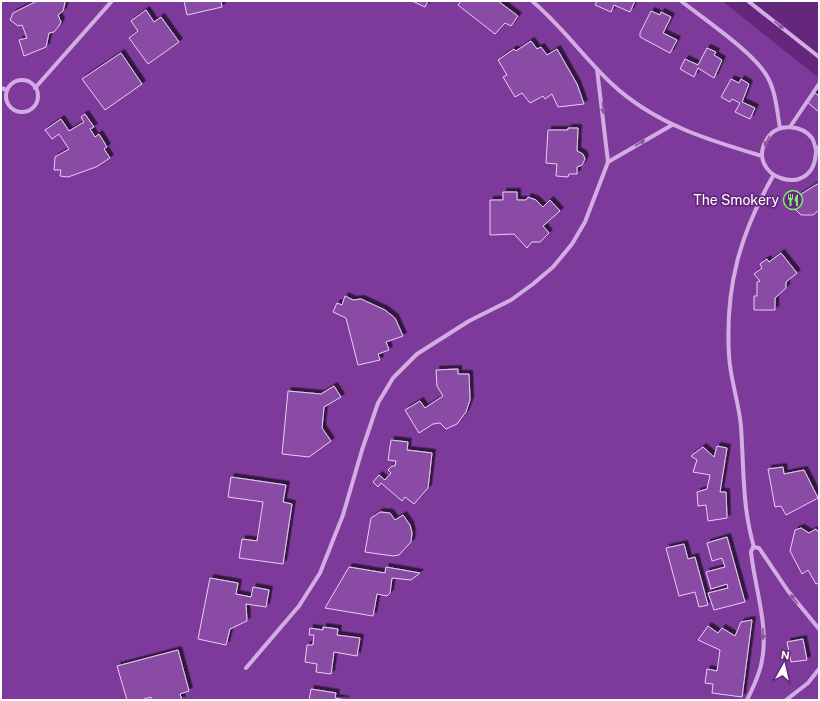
<svg xmlns="http://www.w3.org/2000/svg" width="820" height="701" viewBox="0 0 820 701" font-family="'Public Sans',sans-serif">
<defs>
<filter id="shadow"><feDropShadow dx="3.5" dy="-3.5" stdDeviation="0" flood-color="#0009"/></filter>
</defs>
<rect width="100%" height="100%" fill="#64277c"/>
<polygon fill="#7d3a9a" points="1,1 722,1 819,78 819,700 1,700"/>
<g fill="#894ba3" stroke="#e8cef4" filter="url(#shadow)">
<polygon points="37,1 64,1 65,3 63,11 58,15 61,22 59,26 54,32 49,33 46,47 24,56 19,40 27,38 22,25 18,26 10,20 13,13"/>
<polygon points="184,1 221,1 222,7 187,15"/>
<polygon points="412,1 428,1 425,7"/>
<polygon points="461,1 498,1 518,16 511,26 505,23 495,34 458,5"/>
<polygon points="597,1 635,1 630,12 614,5 611,12 595,5"/>
<polygon points="146,10 154,22 161,17 179,42 148,64 129,38 138,31 131,21"/>
<polygon points="651,11 660,15 661,12 671,17 663,33 677,40 670,53 640,37 640,33"/>
<polygon points="531,41 537,49 541,47 547,55 557,49 577,84 584,104 558,107 552,94 545,99 543,96 530,103 522,93 515,97 503,77 507,75 498,60 514,49 516,51"/>
<polygon points="707,48 716,52 714,55 722,60 714,78 698,68 694,77 680,69 685,59 698,65"/>
<polygon points="121,53 142,84 105,110 82,79"/>
<polygon points="731,79 739,83 741,79 749,84 742,102 755,108 750,119 735,112 740,103 732,99 730,102 721,97"/>
<polygon points="815,93 819,96 819,112 807,102"/>
<polygon points="85,114 94,127 90,129 95,137 99,134 107,147 104,149 110,158 96,167 68,177 60,176 61,170 54,170 55,157 69,149 59,134 52,139 45,130 61,119 69,131 84,122 81,117"/>
<polygon points="568,128 578,128 577,151 583,154 585,159 582,165 577,167 577,174 569,174 568,177 556,176 557,164 546,163 548,130 568,130"/>
<polygon points="819,183 819,210 813,215 801,215 794,208 795,204 788,202"/>
<polygon points="503,192 517,192 517,200 526,200 528,197 536,200 543,207 550,200 560,211 543,226 549,233 540,242 532,242 527,248 514,234 490,235 490,200 503,200"/>
<polygon points="781,253 797,273 786,282 786,288 775,298 775,310 754,310 754,296 757,296 757,282 760,281 754,274 762,268 760,264 767,259 769,262"/>
<polygon points="345,296 353,300 361,299 385,310 395,318 403,336 386,342 389,350 378,354 380,360 358,365 346,318 333,312 337,303 342,305"/>
<polygon points="458,369 458,374 469,374 470,400 466,412 457,424 446,429 440,423 433,424 419,433 405,410 420,401 425,408 443,396 437,386 436,370"/>
<polygon points="334,386 341,397 324,407 322,428 331,441 309,457 282,454 288,391 321,394"/>
<polygon points="391,440 408,442 407,450 432,453 428,488 414,504 405,497 402,501 381,483 378,487 373,482 379,475 385,480 391,473 388,470 392,466 395,466 396,461 388,460"/>
<polygon points="717,446 727,448 720,492 726,492 727,518 708,521 706,505 698,506 697,492 707,489 710,475 693,472 697,460 691,456 703,447 714,457"/>
<polygon points="783,467 784,474 804,470 818,498 786,515 781,506 775,507 768,469"/>
<polygon points="231,477 286,485 283,502 292,504 283,564 239,558 242,539 257,541 263,502 228,497"/>
<polygon points="380,512 390,513 395,520 403,515 410,525 412,533 411,542 399,555 393,556 365,552 371,518"/>
<polygon points="801,528 809,533 816,529 819,533 819,583 816,584 808,570 802,574 790,551 795,530"/>
<polygon points="727,537 745,602 714,610 708,593 728,588 727,584 711,589 706,572 725,567 722,558 712,561 707,543"/>
<polygon points="684,544 688,559 695,557 708,605 699,607 695,592 679,596 666,548"/>
<polygon points="349,567 385,573 386,567 420,573 411,580 392,578 390,593 387,596 377,594 373,616 325,608"/>
<polygon points="210,578 238,583 236,594 251,597 253,587 269,590 266,607 246,604 247,621 230,629 226,645 198,639"/>
<polygon points="752,620 742,697 712,693 713,684 705,683 707,669 717,671 720,650 698,640 708,626 718,633 722,628 735,636 741,622"/>
<polygon points="323,627 338,629 337,635 360,638 357,656 334,652 331,674 316,672 317,664 305,662 307,645 313,645 314,635 309,635 310,628 323,630"/>
<polygon points="803,639 807,660 791,662 787,642"/>
<polygon points="178,650 189,691 180,694 182,700 151,700 151,697 141,700 127,700 117,666"/>
<polygon points="311,689 336,693 335,698 346,700 309,700"/>
</g>
<g fill="none" stroke-linecap="round" stroke-linejoin="round">
<g stroke="#d3ace4" stroke-width="4">
<path d="M 532,1 C 562,26 584,58 612,84 C 655,124 708,140 762,156"/>
<path d="M 681,1 C 704,19 756,54 768,78 C 776,93 777,111 780,128"/>
<polyline points="748,1 819,57"/>
<circle cx="22" cy="96" r="16"/>
<polyline points="1,88 7,90"/>
<polyline points="35,88 112,1"/>
<polyline points="790,127 819,84"/>
<path d="M 816,150 C 815,146 814,141 812,138 C 802,125 779,123 769,136 C 739,176 816,204 816,150 L 819,147"/>
<polyline points="608,162 672,125"/>
<path d="M 754,547 C 742,507 744,467 741,427 C 739,402 730,379 729,355 C 725,287 740,234 773,176"/>
<polyline points="246,668 299,606 320,573 343,515 362,450 378,403 393,378 417,354 469,321 511,300 533,284 553,267 572,244 585,222 608,162 597,69"/>
<path d="M 747,700 C 752,690 757,679 760,669 C 771,631 755,590 751,552 L 753,547 L 759,548 L 788,591 L 819,629"/>
<polyline points="786,700 808,683 819,669"/>
</g>
</g>
<defs><path id="oneway-solid" d="M-6-.8H1V-3.2L6.5 0L1 3.2V.8H-6Z"/></defs>
<g fill="#8b56a0">
<use href="#oneway-solid" transform="translate(779 25) rotate(38)"/>
<use href="#oneway-solid" transform="translate(603 108) rotate(84)"/>
<use href="#oneway-solid" transform="translate(767 141) rotate(118)"/>
<use href="#oneway-solid" transform="translate(640 143) rotate(-30)"/>
<use href="#oneway-solid" transform="translate(794 599) rotate(-128)"/>
<use href="#oneway-solid" transform="translate(763 634) rotate(89)"/>
</g>
<defs>
<symbol id="restaurant-ring" viewBox="-11 -11 22 22"><circle r="9.5" fill="#64277c" stroke="#82ed71" stroke-width="1.5"/><path d="M-5-6h1v4h1v-4h1v4h1v-4h1v5L-1.5 .5V6h-2V.5L-5-1ZM5-6V6H3V1.5H1.5Q1.5-4 5-6Z" fill="#82ed71"/></symbol>
</defs>
<g fill-rule="evenodd">
<use href="#restaurant-ring" x="782" y="189" width="22" height="22"/>
</g>
<g text-anchor="middle" dominant-baseline="central" stroke-width="3.5" stroke-linejoin="round" paint-order="stroke">
<g font-size="14" fill="#fff" stroke="#64277c" text-anchor="end">
<text x="779" y="200">The Smokery</text>
</g>
</g>
<rect width="820" height="701" fill="none" stroke="#ffffff" stroke-width="4"/>
<g transform="translate(784 665) rotate(8)" stroke="#64277c" stroke-width="3" paint-order="stroke">
<path d="M0-3L7 15L0 10L-7 15Z" fill="#ffffff"/>
<text y="-6" font-size="11" font-weight="bold" text-anchor="middle" fill="#ffffff">N</text>
</g>
</svg>
